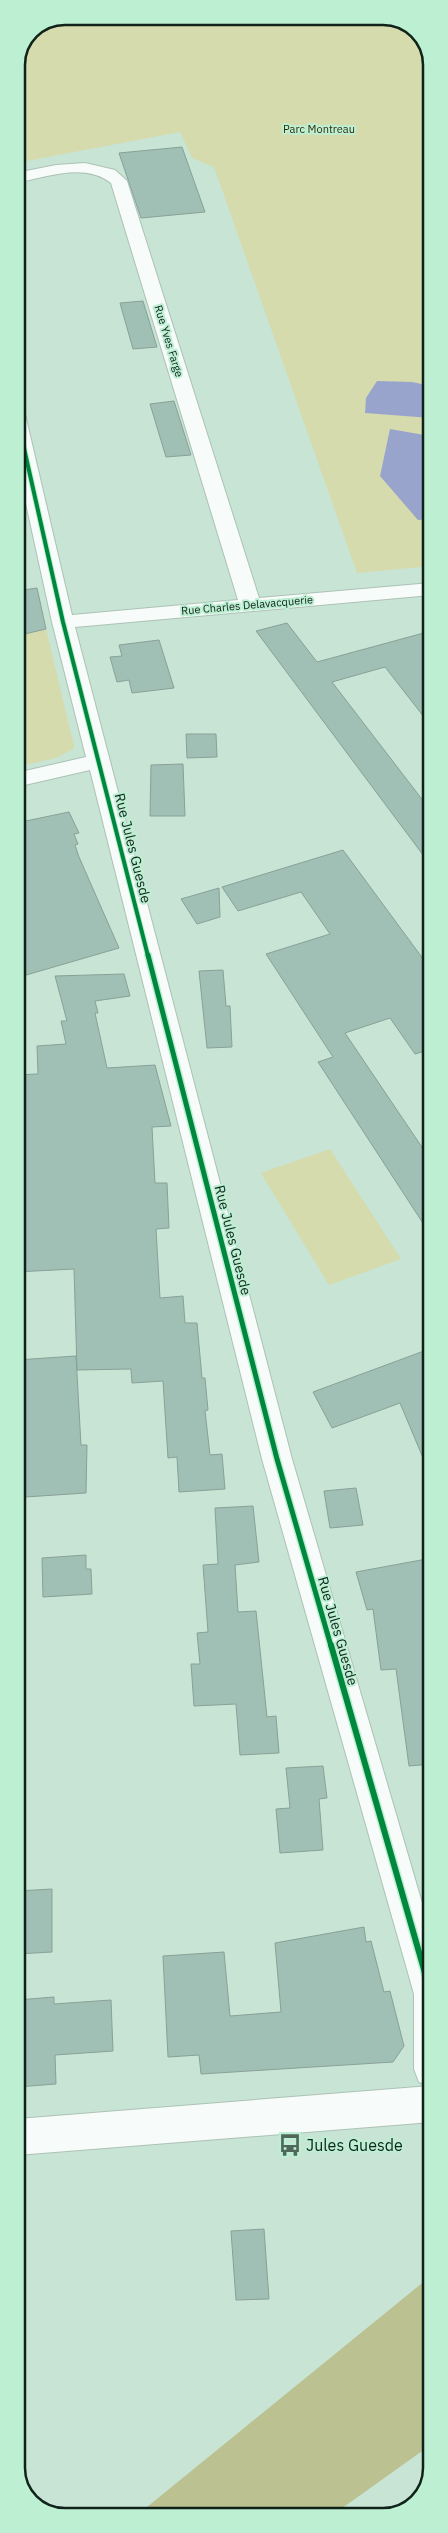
<svg xmlns="http://www.w3.org/2000/svg" width="448" height="2533" viewBox="0 0 448 2533" font-family="'IBM Plex Sans',sans-serif">
<rect width="100%" height="100%" fill="#c8e4d4"/>
<g fill="#d5dbac">
<polygon points="65,16 389,17 418,31 431,59 431,566 357,573 214,167 192,158 180,132 16,163 16,65 31,30"/>
<polygon points="46,629 74,746 73,749 56,758 16,767 16,636"/>
<polygon points="330,1149 401,1259 329,1285 261,1173"/>
</g>
<polygon fill="#bbc191" points="432,2275 432,2444 331,2516 136,2516"/>
<polygon fill="#98a4cc" points="377,381 412,382 431,386 431,519 418,520 380,476 390,429 430,436 431,418 365,413 366,398"/>
<g fill="#a0bfb5" stroke="#89a198">
<polygon points="182,147 205,212 141,218 119,153"/>
<polygon points="143,301 157,347 133,349 120,303"/>
<polygon points="174,401 191,455 166,457 150,404"/>
<polygon points="37,588 46,629 16,636 16,591"/>
<polygon points="287,623 317,662 431,631 431,726 385,667 332,682 431,811 432,867 256,631"/>
<polygon points="159,640 174,688 132,693 129,680 117,682 110,657 122,656 119,645"/>
<polygon points="186,734 216,734 217,757 187,758"/>
<polygon points="183,764 185,816 150,816 151,765"/>
<polygon points="69,812 79,833 74,834 78,844 75,845 79,857 119,948 16,978 16,823"/>
<polygon points="343,850 432,971 432,1049 415,1054 390,1018 345,1033 432,1162 432,1237 318,1062 333,1057 266,954 330,934 301,892 238,911 222,887"/>
<polygon points="219,888 220,917 197,924 181,899"/>
<polygon points="223,970 226,1006 230,1006 232,1047 207,1048 199,971"/>
<polygon points="124,974 130,996 95,1001 98,1013 95,1013 107,1068 155,1065 171,1126 152,1127 155,1183 167,1183 169,1228 156,1229 160,1298 183,1296 185,1323 197,1323 202,1378 205,1378 208,1410 205,1411 210,1455 222,1454 225,1489 179,1492 177,1457 168,1458 163,1381 132,1383 131,1369 77,1370 74,1269 16,1272 16,1075 38,1074 37,1046 66,1044 61,1021 67,1021 55,976"/>
<polygon points="432,1348 432,1477 431,1477 400,1403 332,1428 313,1392"/>
<polygon points="76,1356 81,1445 87,1445 86,1493 25,1497 25,1422 16,1422 16,1360"/>
<polygon points="356,1488 363,1525 330,1528 324,1491"/>
<polygon points="253,1506 259,1562 235,1565 238,1612 256,1611 267,1717 276,1716 279,1753 240,1755 236,1704 194,1706 191,1664 200,1664 197,1633 208,1632 203,1565 218,1564 215,1508"/>
<polygon points="86,1555 86,1569 91,1569 92,1594 43,1597 42,1558"/>
<polygon points="432,1558 432,1764 409,1766 396,1669 381,1670 373,1609 367,1610 356,1572"/>
<polygon points="323,1766 327,1798 319,1799 323,1850 280,1853 276,1809 290,1808 286,1768"/>
<polygon points="52,1889 52,1952 17,1954 17,1891"/>
<polygon points="364,1927 366,1942 371,1941 384,1992 390,1991 404,2046 393,2062 201,2074 199,2055 168,2057 163,1956 224,1952 230,2016 281,2012 275,1943"/>
<polygon points="54,1997 54,2004 111,2000 113,2051 55,2055 56,2084 17,2087 17,2000"/>
<polygon points="264,2229 269,2299 236,2300 231,2231"/>
</g>
<g fill="none" stroke-linecap="round" stroke-linejoin="round">
<defs>
<path id="minor" d="M 85,163 L 115,170 L 127,181 L 259,598 L 431,583 L 431,595 L 75,627 L 292,1459 L 432,1937 L 432,2122 L 17,2155 L 17,2119 L 430,2086 L 419,2082 L 414,2069 L 414,1994 L 262,1459 L 90,770 L 16,787 L 16,773 L 86,757 L 52,622 L 16,458 L 16,408 L 23,410 L 25,414 L 72,615 L 238,600 L 111,183 C 85,162 46,177 16,183 L 16,173 L 56,165 Z"/>
</defs>
<use href="#minor" stroke="#acc2b6" stroke-width="2"/>
<use href="#minor" fill="#f7fbf9" fill-rule="evenodd"/>
<defs>
<polyline id="cycleway-far3" points="16,414 17,419"/>
<polyline id="cycleway-far2" points="17,417 63,622 148,956"/>
<polyline id="cycleway-far1" points="148,955 277,1459 331,1646"/>
<polyline id="cycleway" points="331,1645 431,1994 432,2069"/>
</defs>
<use href="#cycleway-far3" stroke="#bdefd3" stroke-width="5"/>
<use href="#cycleway-far2" stroke="#bdefd3" stroke-width="6"/>
<use href="#cycleway-far1" stroke="#bdefd3" stroke-width="8"/>
<use href="#cycleway" stroke="#bdefd3" stroke-width="9"/>
<use href="#cycleway-far3" stroke="#00873e" stroke-width="3"/>
<use href="#cycleway-far2" stroke="#00873e" stroke-width="4"/>
<use href="#cycleway-far1" stroke="#00873e" stroke-width="5"/>
<use href="#cycleway" stroke="#00873e" stroke-width="6"/>
</g>
<defs>
<symbol id="bus-bare" viewBox="-9 -9 18 18"><path d="M-5-6H5V4H4V6H2V4H-2V6H-4V4H-5ZM-3.5-4V0h7V-4ZM-3.5 1.2v1.5H-2V1.2ZM2 1.2v1.5H3.5V1.2Z" fill="#50675b" stroke="#bdefd3" stroke-width="2.5" paint-order="stroke"/></symbol>
</defs>
<g fill-rule="evenodd">
<use href="#bus-bare" x="274" y="2129" width="32" height="32"/>
</g>
<g text-anchor="middle" dominant-baseline="central" stroke-width="4" stroke-linejoin="round" paint-order="stroke">
<g font-size="11" fill="#312b09" stroke="#bdefd3">
<text x="319" y="129">Parc Montreau</text>
</g>
<g font-size="11" fill="#10231a" stroke="#bdefd3">
<text transform="translate(169 341) rotate(73)">Rue Yves Farge</text>
<text transform="translate(247 605) rotate(-5)">Rue Charles Delavacquerie</text>
</g>
<g font-size="14" fill="#10231a" stroke="#bdefd3">
<text transform="translate(133 848) rotate(76)">Rue Jules Guesde</text>
<text transform="translate(233 1240) rotate(76)">Rue Jules Guesde</text>
<text transform="translate(338 1631) rotate(74)">Rue Jules Guesde</text>
</g>
<g font-size="16" fill="#10231a" stroke="#bdefd3" text-anchor="start">
<text x="306" y="2145">Jules Guesde</text>
</g>
</g>
<path d="M0 0H448V2533H0ZM65 25H383A40 40 0 0 1 423 65V2468A40 40 0 0 1 383 2508H65A40 40 0 0 1 25 2468V65A40 40 0 0 1 65 25Z" fill="#bdefd3" fill-rule="evenodd"/>
<path fill="none" stroke="#10231a" stroke-width="2.5" d="M65 25H383A40 40 0 0 1 423 65V2468A40 40 0 0 1 383 2508H65A40 40 0 0 1 25 2468V65A40 40 0 0 1 65 25Z"/>
</svg>
